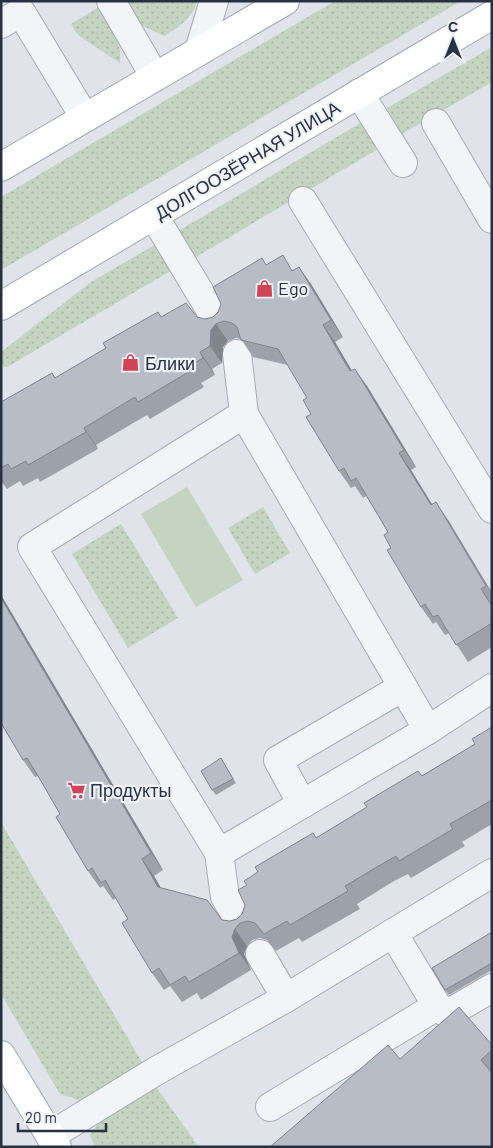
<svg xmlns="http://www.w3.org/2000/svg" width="493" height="1148" viewBox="0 0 493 1148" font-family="Barlow,sans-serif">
<defs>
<pattern id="grass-dots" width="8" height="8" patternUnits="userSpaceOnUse" patternTransform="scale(1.25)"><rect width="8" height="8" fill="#c5d3c1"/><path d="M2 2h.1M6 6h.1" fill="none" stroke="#a9b6a7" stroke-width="1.8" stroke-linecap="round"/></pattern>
</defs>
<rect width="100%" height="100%" fill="#e0e3e9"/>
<g fill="url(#grass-dots)">
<path d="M 127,1 L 198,1 C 190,19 181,26 164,36 L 139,24 Z"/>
<polygon points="335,1 461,1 1,270 1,197"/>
<path d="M 99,7 C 110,25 123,41 120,63 L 78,35 L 71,24 Z"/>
<polygon points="492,47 492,82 402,134 387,108"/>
<polygon points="362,122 378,149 191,260 175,233"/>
<polygon points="158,243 174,269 7,367 1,367 1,352 91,282"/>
<polygon points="263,507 290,553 255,574 228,528"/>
<polygon points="121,524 178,618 128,648 72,554"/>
<polygon points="1,822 143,1064 90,1097 79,1100 60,1094 1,994"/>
<polygon points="156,1087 199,1147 95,1147 90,1135 99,1122"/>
</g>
<polygon fill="#c5d3c1" points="187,487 243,580 196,607 141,514"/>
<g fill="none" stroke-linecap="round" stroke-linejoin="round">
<defs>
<g id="minor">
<polyline points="111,1 155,77"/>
<polyline points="1,24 21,12 85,118"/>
<polyline points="199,51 214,1"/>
<polyline points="359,93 403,163"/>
<polyline points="436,123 492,219"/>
<polyline points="303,201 492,509"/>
<polyline points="154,216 217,321"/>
<polyline points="237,354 244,414"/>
<polyline points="302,804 278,760 403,687"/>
<polyline points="219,853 428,730 492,688"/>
<polyline points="241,923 225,897 219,853 32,547 244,414 428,730"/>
<polyline points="393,933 437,1006 445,1012 454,1010 492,988"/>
<polyline points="260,954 286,998"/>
<polyline points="270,1107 437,1006"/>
<polyline points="50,1136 156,1071 286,998 492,873"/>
</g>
<g id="major">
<polyline points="1,167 285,1"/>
<polyline points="1,306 492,15"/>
<polyline points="1,1055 57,1147"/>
</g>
</defs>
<use href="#minor" stroke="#a5aab3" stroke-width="30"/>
<use href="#major" stroke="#9fa7b5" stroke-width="30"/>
<use href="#minor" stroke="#f3f4f7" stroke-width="28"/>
<use href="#major" stroke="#fff" stroke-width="28"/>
</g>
<g fill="#9da2aa">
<polygon points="267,265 293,270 311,284 343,337 335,342 352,371 367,386 416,467 411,470 432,505 448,520 492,593 492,647 468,662 449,633 445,635 436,622 433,624 421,607 391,548 388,532 366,496 363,498 355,486 351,488 339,471 311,414 307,398 288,365 253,357 241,339 236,338 228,341 223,347 222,363 212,369 215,375 201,383 204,387 150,419 147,415 96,445 98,449 40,482 38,478 23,486 20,481 7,489 1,481 1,402 52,373 55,378 161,317 197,317 205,319 213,317"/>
<polygon points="1,595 163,870 154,876 161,888 222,920 230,921 237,919 242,914 245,905 247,885 316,838 475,744 492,727 492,824 462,842 465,846 411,878 408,874 394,881 357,904 360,909 302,942 299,938 276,951 267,940 260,938 252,940 247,946 244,954 251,970 201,1000 197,993 182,1002 170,986 164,990 152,973 128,919 116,898 113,900 103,886 100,888 88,871 60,814 38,776 35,777 23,760 1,723"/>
<polygon points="221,758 236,783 216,795 212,790"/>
<polygon points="492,932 492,970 449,995 445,990"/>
<polygon points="492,1045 492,1147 270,1147 400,1059"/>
</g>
<g fill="#80848b">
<polygon points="299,267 311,284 343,337 331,320"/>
<polygon points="216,324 228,341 223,347 222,363 210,346 211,330"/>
<polygon points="323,325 335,342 362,388 350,371"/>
<polygon points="200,352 212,369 215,375 203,358"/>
<polygon points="355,369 367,386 416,467 404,450"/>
<polygon points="84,428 96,445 98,449 86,432"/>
<polygon points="399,453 411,470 443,522 431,505"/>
<polygon points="436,502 448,520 492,593 492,594"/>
<polygon points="1,595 163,870 151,853 1,598"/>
<polygon points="142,859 154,876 170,904 158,887"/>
<polygon points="235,929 247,946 244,954 251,970 239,953 232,937"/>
</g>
<g fill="#b7bcc6" stroke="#80848b">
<polygon points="283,255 292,271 299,267 331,320 323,325 350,371 355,369 404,450 399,453 431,505 436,502 486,586 481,589 492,606 492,623 456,645 438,615 433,617 425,604 421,607 387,550 391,548 384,535 388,532 356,478 351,481 344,468 339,471 306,417 311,414 303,400 307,398 278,349 241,340 237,327 232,323 224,321 216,324 211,330 210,346 200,352 203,358 189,366 192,370 138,402 135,397 84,428 86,432 28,465 26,461 11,469 8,464 1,468 1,402 52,373 55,378 106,348 103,343 158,312 161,317 186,303 197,317 205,319 213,317 218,312 221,304 213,287 262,258 266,265"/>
<polygon points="1,598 151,853 142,859 158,887 207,900 222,920 230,921 237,919 242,914 245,905 238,890 247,885 244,881 258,872 255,867 313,833 316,838 367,807 364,803 418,771 422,776 475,744 472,739 492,727 492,800 450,824 453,829 399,861 396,856 382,864 345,886 348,891 290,925 287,921 264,934 255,923 248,921 240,923 235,929 232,937 239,953 189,982 185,976 170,985 159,968 152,973 122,923 128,919 105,880 101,883 92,868 88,871 56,817 60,814 41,781 27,758 23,760 1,723"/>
<polygon points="221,758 233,779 212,790 201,771"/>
<polygon points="492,932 492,963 445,990 432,968"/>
<polygon points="459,1007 492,1045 492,1050 481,1060 492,1073 492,1146 491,1147 270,1147 388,1045 400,1059"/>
</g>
<defs>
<symbol id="shop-bare" viewBox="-9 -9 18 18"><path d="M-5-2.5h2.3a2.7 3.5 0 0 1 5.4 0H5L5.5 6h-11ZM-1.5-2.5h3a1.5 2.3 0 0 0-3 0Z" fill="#cf4456" stroke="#eff2f7" stroke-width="2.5" paint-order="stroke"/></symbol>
<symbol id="supermarket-bare" viewBox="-9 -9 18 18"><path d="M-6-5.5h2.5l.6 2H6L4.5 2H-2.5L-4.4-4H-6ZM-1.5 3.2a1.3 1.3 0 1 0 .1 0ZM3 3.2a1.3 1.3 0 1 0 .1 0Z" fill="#cf4456" stroke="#eff2f7" stroke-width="2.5" paint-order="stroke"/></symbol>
</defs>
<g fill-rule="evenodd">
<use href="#shop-bare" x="252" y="276" width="25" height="25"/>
<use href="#shop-bare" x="118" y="350" width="25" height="25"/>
<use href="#supermarket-bare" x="64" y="778" width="25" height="25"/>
</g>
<g text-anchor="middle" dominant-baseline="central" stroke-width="4.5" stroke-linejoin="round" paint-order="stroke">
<g font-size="18" fill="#283141" stroke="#eff2f7">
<text transform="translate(247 160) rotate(-31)">ДОЛГООЗЁРНАЯ УЛИЦА</text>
</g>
<g font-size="18" fill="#283141" stroke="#eff2f7" text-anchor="start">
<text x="278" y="288">Ego</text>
<text x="145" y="363">Блики</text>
<text x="90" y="790">Продукты</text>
</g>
</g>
<rect width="493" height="1148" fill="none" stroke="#283141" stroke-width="5"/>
<g transform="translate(453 40)" stroke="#eff2f7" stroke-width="4" paint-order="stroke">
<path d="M0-4L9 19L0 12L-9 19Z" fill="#283141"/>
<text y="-8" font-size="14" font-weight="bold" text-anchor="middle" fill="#283141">С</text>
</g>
<path d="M18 1123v8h88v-8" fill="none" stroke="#283141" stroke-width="2.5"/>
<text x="25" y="1123" font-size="15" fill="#283141" stroke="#eff2f7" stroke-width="4" paint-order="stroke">20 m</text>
</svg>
